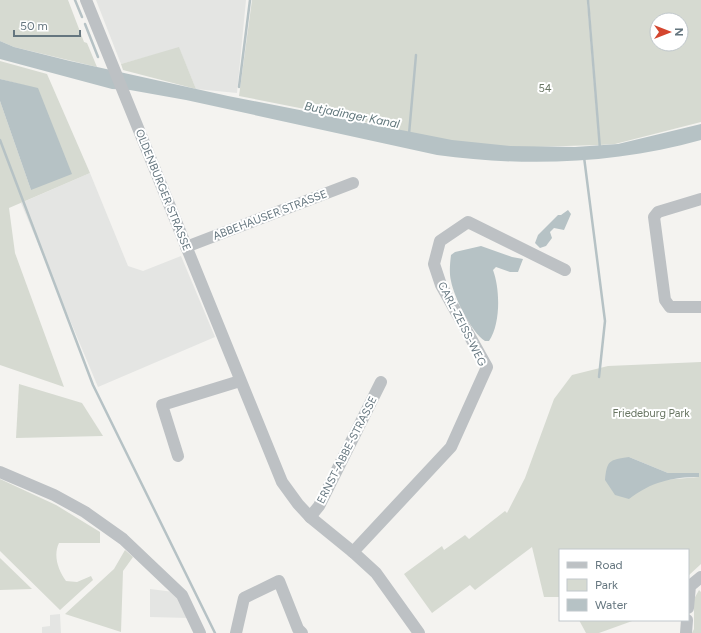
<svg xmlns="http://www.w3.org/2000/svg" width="701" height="633" viewBox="0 0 701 633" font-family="Figtree,sans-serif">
<rect width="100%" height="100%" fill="#f4f3f0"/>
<g fill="#e4e5e3">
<polygon points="96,0 246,0 237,93 196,89 179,48 121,64"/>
<polygon points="90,173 128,266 143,271 181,256 215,337 98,387 21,203"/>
<polygon points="150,589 174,592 189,618 150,617"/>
<polygon points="60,614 61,633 42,633 42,627 50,626 50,615"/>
</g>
<g fill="#d6dad1" fill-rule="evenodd">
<polygon points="0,0 68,0 84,42 87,43 97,67 14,47 0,41"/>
<polygon points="252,0 587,0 599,145 495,148 429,138 335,115 239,96"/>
<path d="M 589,0 L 701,0 L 701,122 L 615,144 L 600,145 ZM 657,20 L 681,20 L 681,44 L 657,44 Z"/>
<polygon points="179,47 196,89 123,70 121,64"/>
<polygon points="0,61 47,74 90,173 9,208 15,253 64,387 0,365 0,101 31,190 38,89 0,79"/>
<path d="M 701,362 L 701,564 L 688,576 L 688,550 L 560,550 L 560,597 L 544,597 L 532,547 L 475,590 L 470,585 L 432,613 L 404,574 L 442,546 L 444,550 L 465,535 L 469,539 L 505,511 L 507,513 L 525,478 L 554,399 L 572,375 L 608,366 ZM 629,457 L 668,473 L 699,473 L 699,477 L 663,480 L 643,488 Z"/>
<polygon points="19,384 82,403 103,436 16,438"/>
<path d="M 0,479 L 56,505 L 100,532 L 100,543 L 59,543 C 53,555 58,570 66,581 L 77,582 L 91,576 L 93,580 L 60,610 L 0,551 Z"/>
<polygon points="125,550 133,557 123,571 121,632 65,614 114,569"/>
<polygon points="0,558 32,589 0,590"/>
<polygon points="699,590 701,592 701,633 692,633 694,629 694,599"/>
<polygon points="579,620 635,620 599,633 586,633"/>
</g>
<g fill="#b6c2c5">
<path d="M 0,41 L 14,47 L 70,61 L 228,96 L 452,140 L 510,146 L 575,147 L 618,144 L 701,124 L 701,140 C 616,164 524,167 437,155 L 186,100 L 130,90 L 112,89 L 0,59 Z"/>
<polygon points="0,79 38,88 72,174 31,190 0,101"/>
<polygon points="568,210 571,214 564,230 554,228 550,232 552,238 546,246 540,248 535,243 538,235 558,215 561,215"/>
<path d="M 481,246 L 512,257 L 523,259 L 518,272 L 510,272 L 496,267 L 493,270 C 500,289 501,323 489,341 L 485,341 C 471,332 454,297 451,281 C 449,272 450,264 451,255 L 455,252 Z"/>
<path d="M 629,457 L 668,473 L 699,473 L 699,477 C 672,477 651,482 629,499 L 615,495 L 605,480 C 607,460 609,460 629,457 Z"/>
</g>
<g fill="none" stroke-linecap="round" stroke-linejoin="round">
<g stroke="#b6c2c5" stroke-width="2.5">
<polyline points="75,0 82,17"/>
<polyline points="588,0 600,149"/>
<polyline points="85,24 98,57"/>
<polyline points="239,87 250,0"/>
<polyline points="409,134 416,55"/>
<polyline points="0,140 93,385 215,633"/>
<polyline points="584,157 605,321 599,377"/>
</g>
<g stroke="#bdc1c4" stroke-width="12">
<polyline points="86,0 282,482 298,504 310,517 353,552 376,573 419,633"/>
<polyline points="701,199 658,212 654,217 665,300 670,307 701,307"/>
<polyline points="186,247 353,183"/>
<polyline points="178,456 162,405 240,381"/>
<polyline points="0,472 54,495 85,512 123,539 182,595 200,633"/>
<polyline points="310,517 319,506 381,382"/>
<polyline points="353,552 451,447 487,367 441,285 434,264 440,241 468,222 565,270"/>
<polyline points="688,608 690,586 701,577"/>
<polyline points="236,633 244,598 279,581 298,629 302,633"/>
<polyline points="686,633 687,620"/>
</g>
</g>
<g text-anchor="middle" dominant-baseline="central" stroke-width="4" stroke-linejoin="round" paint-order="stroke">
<g font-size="11" fill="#697663" stroke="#fff">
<text x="545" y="88">54</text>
<text x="651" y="413">Friedeburg Park</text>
</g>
<g font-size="11" fill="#65767f" stroke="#fff">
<text transform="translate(163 190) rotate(68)">OLDENBURGER STRASSE</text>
<text transform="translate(270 215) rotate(-21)">ABBEHAUSER STRASSE</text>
<text transform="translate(462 324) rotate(63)">CARL-ZEISS-WEG</text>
<text transform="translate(347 450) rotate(-63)">ERNST-ABBE-STRASSE</text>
</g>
<g font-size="12" font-style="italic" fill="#61777c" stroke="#fff">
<text transform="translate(352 115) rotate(11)">Butjadinger Kanal</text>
</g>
</g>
<rect x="559" y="549" width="130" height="72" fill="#ffffff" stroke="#c1c8cc"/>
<rect x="567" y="562" width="20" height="6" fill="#bdc1c4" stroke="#c1c8cc"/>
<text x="595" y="569" font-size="12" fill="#65767f">Road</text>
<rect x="567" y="579" width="20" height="12" fill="#d6dad1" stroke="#c1c8cc"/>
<text x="595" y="589" font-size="12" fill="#65767f">Park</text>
<rect x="567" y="599" width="20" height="12" fill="#b6c2c5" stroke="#c1c8cc"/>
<text x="595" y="609" font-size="12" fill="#65767f">Water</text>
<g transform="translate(669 32) rotate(90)"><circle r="19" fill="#ffffff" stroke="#c1c8cc"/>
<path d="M0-3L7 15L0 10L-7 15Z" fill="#d4462f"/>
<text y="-6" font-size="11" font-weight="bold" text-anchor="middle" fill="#65767f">N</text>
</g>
<path d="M14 30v6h66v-6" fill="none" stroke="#65767f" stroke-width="2"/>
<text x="20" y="30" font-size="12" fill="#65767f" stroke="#ffffff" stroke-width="3" paint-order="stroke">50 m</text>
</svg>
